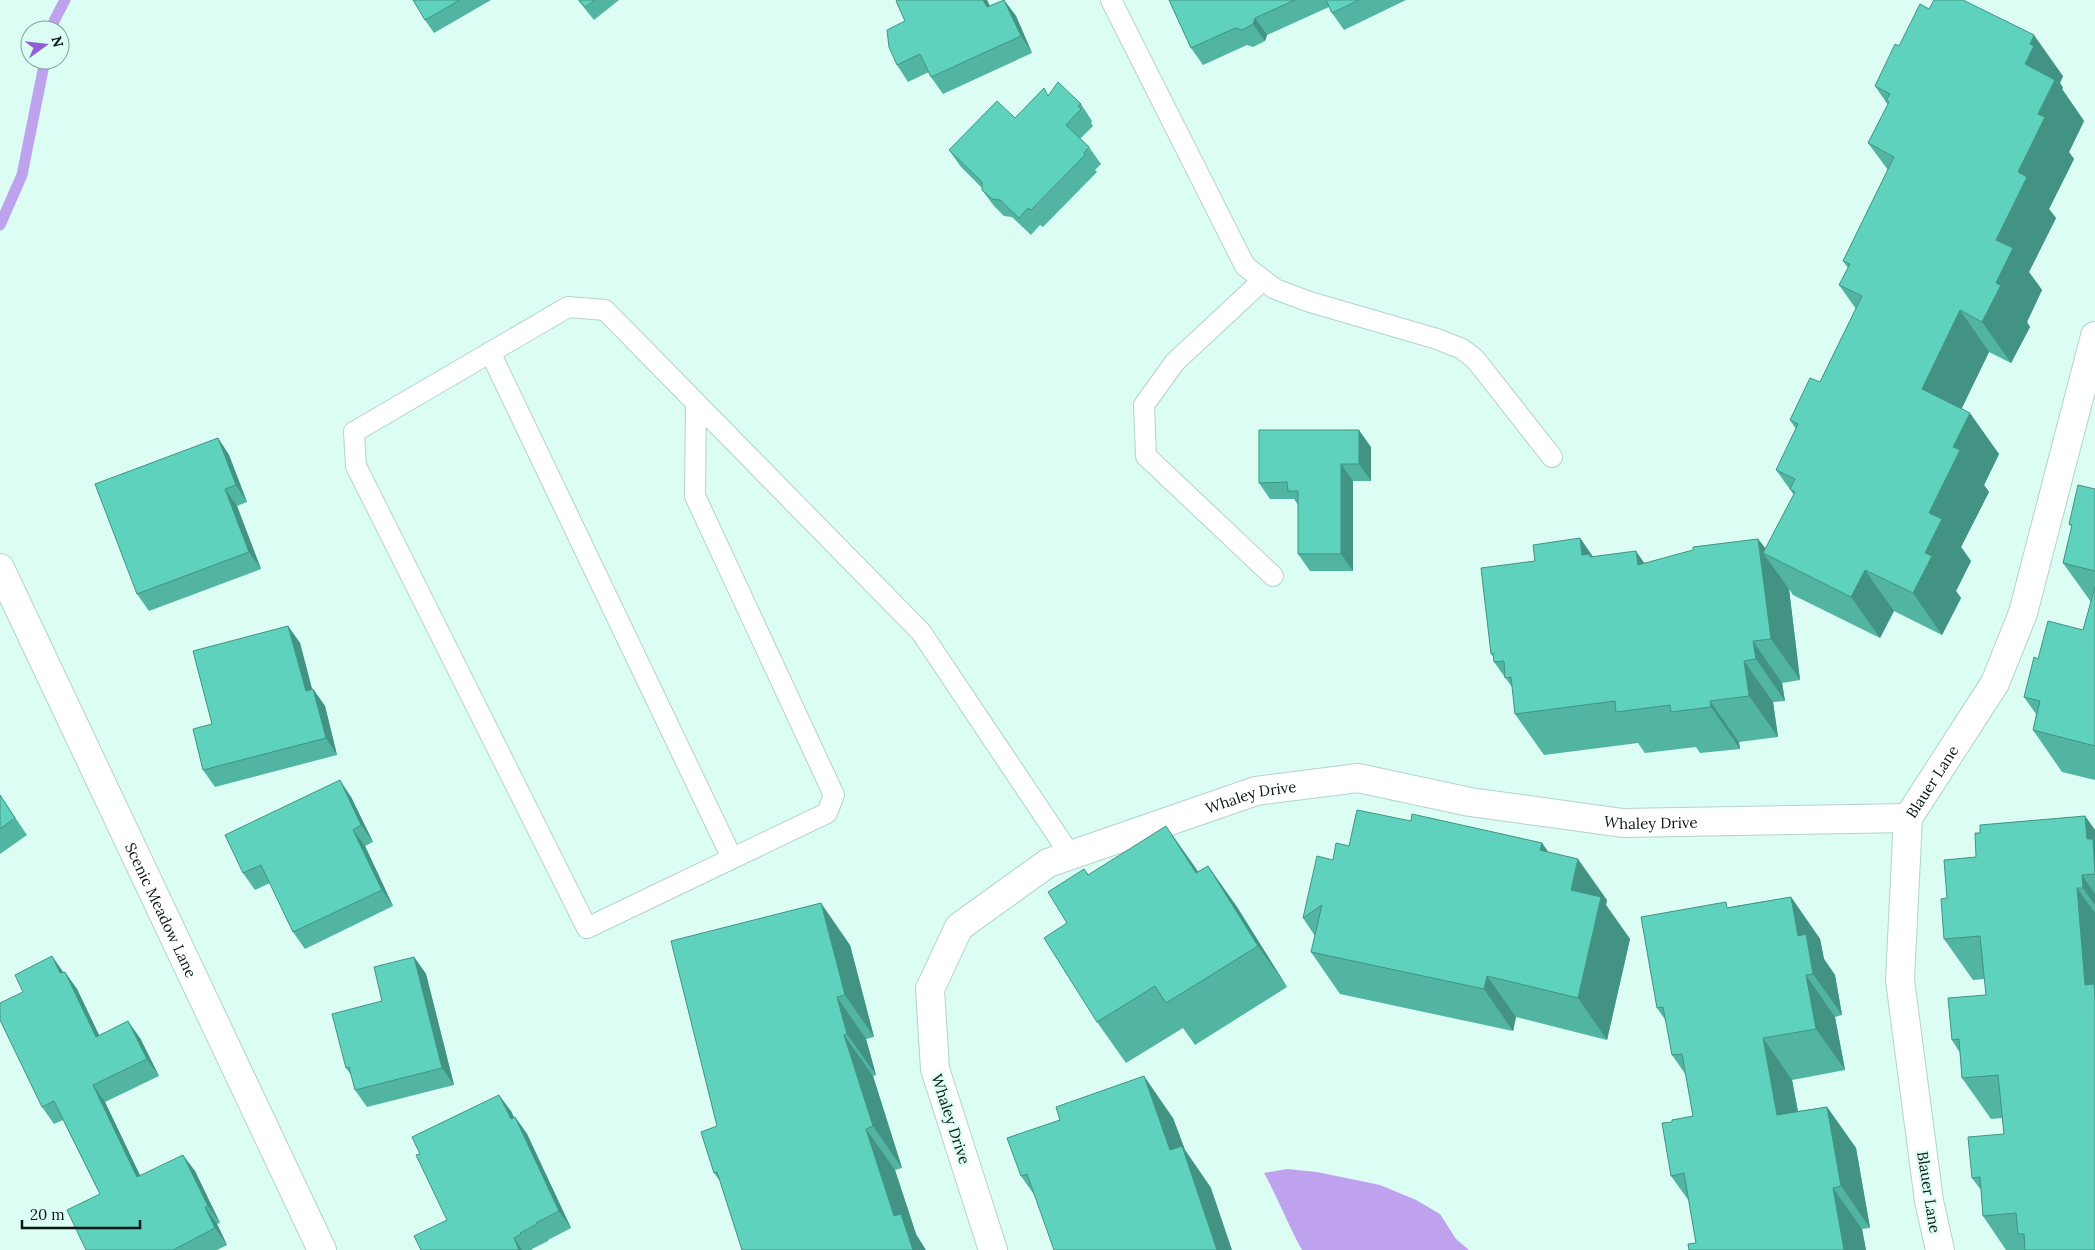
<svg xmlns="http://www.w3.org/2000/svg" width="2095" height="1250" viewBox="0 0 2095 1250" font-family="Lora,serif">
<rect width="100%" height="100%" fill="#dbfdf4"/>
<path fill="#bea2ee" d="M 1287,1169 L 1317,1172 L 1380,1185 L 1416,1200 L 1440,1214 L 1456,1239 L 1469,1250 L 1302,1250 C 1288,1225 1278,1198 1264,1173 Z"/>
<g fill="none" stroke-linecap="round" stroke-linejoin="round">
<g stroke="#bea2ee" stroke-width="11">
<polyline points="52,30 54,21 65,0"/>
<polyline points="0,225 22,175 45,60"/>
</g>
<defs>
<g id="lane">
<polyline points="1111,0 1245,266 1275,289 1310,302 1437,339 1462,349 1475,359 1552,457"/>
<polyline points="1263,280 1175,362 1144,405 1146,456 1273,576"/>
<polyline points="490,352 732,858"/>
<polyline points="696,403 695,496 834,795 827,813 587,928 356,466 354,432 568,307 605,310 921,632 1071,856"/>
</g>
<g id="street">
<path id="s1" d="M 0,568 L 322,1250"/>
<path id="s2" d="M 993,1250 L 935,1069 L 930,989 L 959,927 L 1048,863 L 1256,791 L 1358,778 L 1470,802 L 1623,823 L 1908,818"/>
<path id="s3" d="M 1940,1250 L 1929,1201 L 1900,980 L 1908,818 L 1995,683 L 2023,613 L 2095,336"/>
</g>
</defs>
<use href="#lane" stroke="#b3d3cb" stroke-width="22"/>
<use href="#street" stroke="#b3d3cb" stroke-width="30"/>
<use href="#lane" stroke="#fff" stroke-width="20"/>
<use href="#street" stroke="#fff" stroke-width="28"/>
</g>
<g fill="#51b5a2">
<polygon points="413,0 491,0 434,33 425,20"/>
<polygon points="578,0 619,0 594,20"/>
<polygon points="987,0 990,6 1004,0 1016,16 1032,53 943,94 931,77 929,72 908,82 897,65"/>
<polygon points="1169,0 1406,0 1344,30 1332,13 1329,7 1267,35 1265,41 1253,47 1247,45 1203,65 1191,48"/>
<polygon points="1899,46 2063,76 2060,83 2063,88 2062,89 2084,121 2069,152 2074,159 2049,209 2056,218 2029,272 2042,290 2027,322 2030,327 2011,363 1989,352 1962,408 1999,454 1984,485 1989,492 1961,547 1971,561 1956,591 1961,598 1942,635 1894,611 1880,638 1793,595 1789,589 1800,680 1782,683 1785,701 1773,702 1778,737 1739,742 1740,749 1700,753 1696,747 1645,753 1638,743 1544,755 1515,714 1512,687 1494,662 1494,657 1491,654 1535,561 1580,538 1593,557 1644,563 1758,539 1766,549 1794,495 1776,470 1796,429 1790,420 1820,382 1856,309 1839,285 1848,268 1843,261 1888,170 1868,143 1888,105 1875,86"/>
<polygon points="1049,95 1081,104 1092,121 1091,123 1093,126 1080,139 1089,147 1101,164 1095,170 1097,172 1043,227 1040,225 1031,235 1012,217 1004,216 994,206 982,190 982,188 961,167 949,150 1015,118"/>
<polygon points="218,438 229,455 247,502 237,506 261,569 149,611 137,594"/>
<polygon points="1371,447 1371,481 1353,481 1353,571 1310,571 1298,554 1298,505 1294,499 1270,499 1259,483"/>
<polygon points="2095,489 2095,780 2062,772 2033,730 2036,714 2024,697 2038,659 2083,630 2091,602 2063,563 2072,528 2069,524"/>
<polygon points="288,626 300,643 312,689 313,689 325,706 337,755 215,787 203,770 212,724"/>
<polygon points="0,795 27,835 0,854"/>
<polygon points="351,797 373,842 365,846 393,906 305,949 293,932 270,883 255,890 243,873"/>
<polygon points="2085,816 2095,830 2095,1250 2006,1250 1983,1216 1981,1190 1972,1178 2004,1134 2002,1118 1991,1119 1962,1078 1960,1053 1952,1040 1986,995 1985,979 1973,980 1944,939 1947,898 1976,857 1980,833"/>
<polygon points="1411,821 1542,843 1548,852 1607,900 1606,905 1630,939 1607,1040 1516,1017 1513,1031 1340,994 1311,952 1315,936 1303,918 1349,846"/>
<polygon points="1208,866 1237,907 1287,987 1195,1045 1183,1028 1126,1063 1097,1022 1067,923 1084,869 1089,875 1198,872"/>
<polygon points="1791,897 1820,939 1824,959 1835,975 1842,1015 1835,1017 1845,1070 1792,1080 1798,1111 1827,1107 1856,1148 1870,1228 1862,1229 1866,1250 1689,1250 1696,1243 1689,1201 1671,1176 1672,1122 1693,1116 1686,1075 1672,1055 1666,1021 1657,1008 1730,907"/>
<polygon points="850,945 874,1037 866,1039 876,1075 873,1076 902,1168 895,1170 916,1234 720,1181 714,1173 717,1126"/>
<polygon points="414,957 426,974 454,1085 367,1107 355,1090 351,1075 346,1068 382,1001"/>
<polygon points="63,972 77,989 99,1035 140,1038 159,1076 105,1102 140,1176 195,1171 220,1223 217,1224 227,1245 217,1250 86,1250 100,1194 63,1120 54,1124 42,1107"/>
<polygon points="511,1111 514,1118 515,1117 527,1134 571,1228 548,1240 548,1241 532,1249 532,1250 421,1250 447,1220"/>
<polygon points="1173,1118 1185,1150 1211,1188 1035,1196 1021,1176"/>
</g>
<g fill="#429384">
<polygon points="983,0 987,0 998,24 987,7"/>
<polygon points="1004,0 1016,16 1032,53 1021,36"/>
<polygon points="1255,18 1267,35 1265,41 1253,24"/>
<polygon points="2034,35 2063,76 2060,83 2063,88 2062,89 2084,121 2069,152 2074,159 2049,209 2056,218 2029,272 2042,290 2027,322 2030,327 2011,363 1982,322 1996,283 1996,240 2018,172 2038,114 2025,64 2030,44"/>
<polygon points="1960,310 1989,352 1951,430 1922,389"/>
<polygon points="1970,413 1999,454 1984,485 1989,492 1961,547 1971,561 1956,591 1961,598 1942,635 1913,593 1925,553 1929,513 1953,447"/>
<polygon points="1359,430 1371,447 1371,481 1359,464"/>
<polygon points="218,438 229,455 247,502 236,485"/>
<polygon points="1341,464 1353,481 1353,571 1341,554"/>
<polygon points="225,489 237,506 261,569 249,552"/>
<polygon points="1580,538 1609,580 1582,555"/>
<polygon points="1758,539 1772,557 1763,553 1789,589 1800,680 1771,639"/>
<polygon points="1636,551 1665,593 1638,565"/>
<polygon points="1865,570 1894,611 1880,638 1851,597"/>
<polygon points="288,626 300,643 317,708 306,691"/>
<polygon points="1753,641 1782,683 1785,701 1756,659"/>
<polygon points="1744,661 1773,702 1778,737 1749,696"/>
<polygon points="313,689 325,706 337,755 326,738"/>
<polygon points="1710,701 1739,742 1740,749 1711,707"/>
<polygon points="340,780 351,797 373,842 361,825"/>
<polygon points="2085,816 2095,830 2095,869 2087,839"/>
<polygon points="1166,826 1195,867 1225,914 1196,873"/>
<polygon points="353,830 365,846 393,906 382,890"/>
<polygon points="1542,843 1571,884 1540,850"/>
<polygon points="1578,859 1607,900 1606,905 1630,939 1607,1040 1578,998 1571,890"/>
<polygon points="1208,866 1237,907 1287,987 1258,946"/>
<polygon points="2082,875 2095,894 2095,905 2083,888"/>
<polygon points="2077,888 2095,913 2095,999 2085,985"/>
<polygon points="1791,897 1820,939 1824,959 1835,975 1842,1015 1813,974 1798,936"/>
<polygon points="821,903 850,945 874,1037 845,995"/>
<polygon points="52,956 64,973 60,973"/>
<polygon points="414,957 426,974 454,1085 442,1068"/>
<polygon points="65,972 77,989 108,1054 96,1037"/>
<polygon points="1806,975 1835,1017 1845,1070 1816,1029"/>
<polygon points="1487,976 1516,1017 1513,1031 1484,989"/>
<polygon points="837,997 866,1039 876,1075 847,1034"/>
<polygon points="128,1021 140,1038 159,1076 147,1059"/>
<polygon points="844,1035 873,1076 902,1168 873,1126"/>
<polygon points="1763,1038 1792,1080 1806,1156 1777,1115"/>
<polygon points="1144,1076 1173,1118 1185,1150 1211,1188 1232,1250 1217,1250 1170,1150"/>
<polygon points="93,1085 105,1102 149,1194 137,1177"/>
<polygon points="499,1095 511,1111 523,1136 511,1119"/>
<polygon points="1827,1107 1856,1148 1870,1228 1841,1186"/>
<polygon points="515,1117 527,1134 571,1228 559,1211"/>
<polygon points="866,1129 895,1170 916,1234 926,1250 913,1250 894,1216"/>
<polygon points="183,1155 195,1171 220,1223 208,1206"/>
<polygon points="1833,1188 1862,1229 1866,1250 1844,1250"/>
<polygon points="205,1207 217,1224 227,1245 215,1228"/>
<polygon points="514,1238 522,1250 519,1250"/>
</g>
<g fill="#5ed2bc" stroke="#429384">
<polygon points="413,0 460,0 425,20"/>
<polygon points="579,0 595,0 585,7"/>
<polygon points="897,0 983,0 987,7 1004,0 1021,36 931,77 920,54 897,65 889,47 887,30 905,21 896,1"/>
<polygon points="1169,0 1295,0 1255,18 1253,24 1242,30 1235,28 1191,48"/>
<polygon points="1326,0 1359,0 1332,13"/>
<polygon points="1934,0 1963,0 2034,35 2030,44 2034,46 2025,64 2055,80 2038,114 2045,117 2018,172 2027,177 1996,240 2013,248 1996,283 2001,285 1982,322 1960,310 1922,389 1970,413 1953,447 1960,450 1929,513 1942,519 1925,553 1932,556 1913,593 1865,570 1851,597 1763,553 1795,492 1790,489 1795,479 1776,470 1798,424 1790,420 1810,378 1820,382 1862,296 1839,285 1850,264 1843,261 1894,157 1868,143 1889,102 1886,101 1890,94 1875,86 1895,44 1899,46 1920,4 1929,9"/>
<polygon points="1058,82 1081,104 1078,106 1081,109 1066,125 1089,147 1084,153 1085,155 1031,210 1028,208 1019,218 1000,200 992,199 982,190 982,182 949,150 997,101 1015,118 1044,88 1048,96"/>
<polygon points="1259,430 1359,430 1359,464 1341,464 1341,554 1298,554 1298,491 1288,491 1287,482 1259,483"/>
<polygon points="218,438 236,485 225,489 249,552 137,594 95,484"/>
<polygon points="2078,485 2095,489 2095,571 2063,563 2072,525 2069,524"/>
<polygon points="1580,538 1582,555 1590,554 1590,557 1636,551 1638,565 1693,550 1693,547 1758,539 1771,639 1753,641 1756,659 1744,661 1749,696 1710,701 1711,707 1671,712 1670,705 1616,712 1615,701 1515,714 1511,677 1505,678 1504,661 1494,662 1493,653 1491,654 1481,568 1535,561 1533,545"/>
<polygon points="2095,587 2095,746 2033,730 2040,701 2024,697 2034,657 2038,659 2048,621 2083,630"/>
<polygon points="288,626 306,691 313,689 326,738 203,770 193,729 212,724 193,651"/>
<polygon points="340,780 361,825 353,830 382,890 293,932 261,865 243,873 225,835"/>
<polygon points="0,795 15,818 0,829"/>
<polygon points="1357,810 1411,821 1412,814 1502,834 1542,843 1540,850 1578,859 1571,890 1601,897 1578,998 1487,976 1484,989 1311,952 1322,905 1303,918 1317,856 1333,860 1336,843 1349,846"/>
<polygon points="2085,816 2087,839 2093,839 2095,874 2082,875 2083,888 2077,888 2085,985 2094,984 2095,999 2095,1250 2025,1250 2024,1234 2018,1234 2016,1213 1983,1216 1980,1177 1972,1178 1968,1137 2004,1134 1998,1075 1962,1078 1959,1039 1952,1040 1948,998 1986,995 1980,936 1944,939 1941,899 1947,898 1944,860 1976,857 1975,833 1980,833 1980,825"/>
<polygon points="1166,826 1196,873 1208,866 1258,946 1166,1003 1155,986 1097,1022 1044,938 1067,923 1048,892 1084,869 1088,875"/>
<polygon points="1791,897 1798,936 1806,934 1813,974 1806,975 1816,1029 1763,1038 1777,1115 1827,1107 1841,1186 1833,1188 1844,1250 1689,1250 1688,1244 1696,1243 1684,1173 1671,1176 1662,1123 1672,1122 1672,1120 1693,1116 1682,1054 1672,1055 1663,1007 1657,1008 1641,917 1726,902 1727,908"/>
<polygon points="821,903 845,995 837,997 847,1034 844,1035 873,1126 866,1129 894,1216 901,1214 913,1250 742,1250 717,1172 714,1173 701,1132 717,1126 671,941"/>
<polygon points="52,956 60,973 65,972 96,1037 128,1021 147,1059 93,1085 137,1177 183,1155 208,1206 205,1207 215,1228 173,1250 86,1250 67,1210 100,1194 54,1101 42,1107 0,1020 0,1003 23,992 15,975"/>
<polygon points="414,957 442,1068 355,1090 349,1067 346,1068 332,1014 382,1001 374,967"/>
<polygon points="1144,1076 1170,1150 1182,1146 1217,1250 1054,1250 1027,1174 1021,1176 1007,1138 1060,1120 1056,1107"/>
<polygon points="499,1095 511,1119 515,1117 559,1211 536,1223 537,1224 520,1233 521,1234 514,1238 519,1250 421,1250 414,1236 447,1220 416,1155 420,1154 412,1137"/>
</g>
<g text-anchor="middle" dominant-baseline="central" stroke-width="4.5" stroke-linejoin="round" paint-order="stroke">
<g font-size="15" fill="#0b1714" stroke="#dbfdf4">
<text stroke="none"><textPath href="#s3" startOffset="479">Blauer Lane</textPath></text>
<text stroke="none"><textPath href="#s2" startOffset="662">Whaley Drive</textPath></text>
<text stroke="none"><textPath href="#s2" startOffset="1068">Whaley Drive</textPath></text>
<text stroke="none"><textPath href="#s1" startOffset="378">Scenic Meadow Lane</textPath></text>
<text transform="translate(951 1119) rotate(72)">Whaley Drive</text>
<text transform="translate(1929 1192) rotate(81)">Blauer Lane</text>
</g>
</g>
<g transform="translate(45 45) rotate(75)"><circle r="24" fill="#dbfdf4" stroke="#88a19a"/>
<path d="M0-4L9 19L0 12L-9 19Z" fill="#915ed6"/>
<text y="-8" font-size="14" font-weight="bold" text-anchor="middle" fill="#0b1714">N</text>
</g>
<path d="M22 1220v8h118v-8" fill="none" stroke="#0b1714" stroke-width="2.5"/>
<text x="30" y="1220" font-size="15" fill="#0b1714" stroke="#dbfdf4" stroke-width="4" paint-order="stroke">20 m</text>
</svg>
